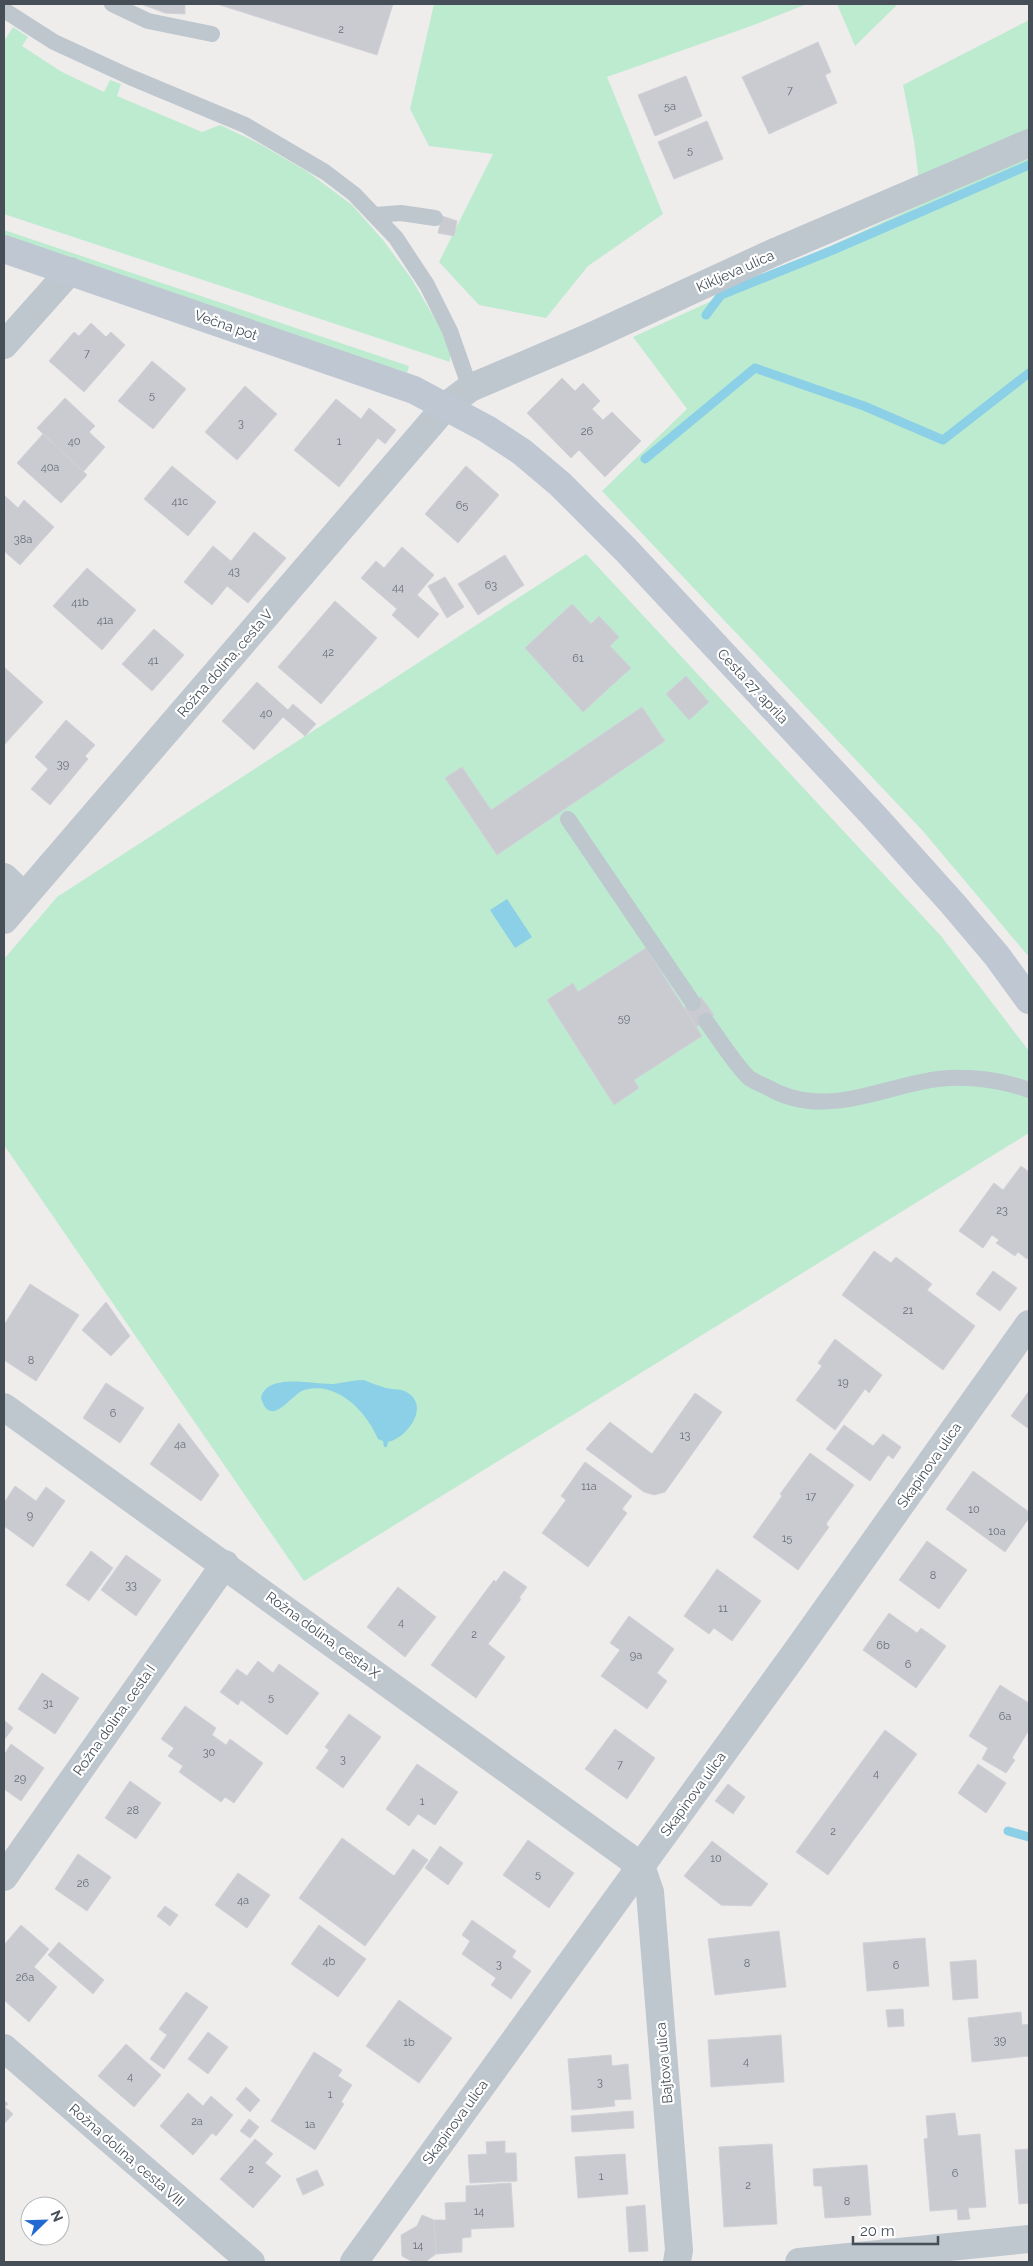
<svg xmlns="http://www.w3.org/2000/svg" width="1033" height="2266" viewBox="0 0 1033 2266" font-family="Raleway,sans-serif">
<rect width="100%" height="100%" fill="#efecec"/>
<g fill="#bcebd0">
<polygon points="434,4 807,4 751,26 607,77 663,214 588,266 546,318 479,305 439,262 493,154 429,146 410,109"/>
<polygon points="837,4 898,4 855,46"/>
<polygon points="1029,20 1029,957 922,830 602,491 687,409 633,337 922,204 914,141 903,85"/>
<polygon points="13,27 28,37 22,46 62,72 104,92 110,80 121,84 117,96 202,132 220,125 260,144 308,172 352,205 383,240 411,278 450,345 450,362 4,214 4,41"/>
<polygon points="4,230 409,366 407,373 4,237"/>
<polygon points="586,554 941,936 1029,1051 1029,1133 304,1581 4,1145 4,959 57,897"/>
</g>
<g fill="#8bd0e6">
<polygon points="507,899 532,937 515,948 490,910"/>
<path d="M 364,1380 C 371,1383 379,1386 386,1388 C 393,1390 402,1388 408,1393 C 430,1407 407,1438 388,1442 L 387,1447 L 384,1447 L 383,1441 L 378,1439 C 367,1412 337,1380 304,1390 C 291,1394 271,1430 261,1398 C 267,1372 314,1385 333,1384 C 343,1383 353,1380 364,1380 Z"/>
</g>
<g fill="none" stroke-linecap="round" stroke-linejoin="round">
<g stroke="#8bd0e6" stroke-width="9">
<polyline points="706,315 721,295 833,250 1029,165"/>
<polyline points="645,459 755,368 864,406 943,440 1029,373"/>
<polyline points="1008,1831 1029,1837"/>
</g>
</g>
<g fill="#cacbd1" stroke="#d0d2d8">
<polygon points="141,4 185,4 185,14 165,13"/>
<polygon points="217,4 393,4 377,55"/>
<polygon points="818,42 831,72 825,75 837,103 769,134 742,77"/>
<polygon points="686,76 702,116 655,136 638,95"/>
<polygon points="707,121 723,159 674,179 658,142"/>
<polygon points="442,216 457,221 454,236 438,233"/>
<polygon points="91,323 106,337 111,332 125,345 84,392 49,361 74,332 79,336"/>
<polygon points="152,361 186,389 153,429 118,401"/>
<polygon points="562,378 575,391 583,383 600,401 592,409 603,420 612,412 641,441 605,477 579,450 571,458 527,413"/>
<polygon points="245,386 277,414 237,460 205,432"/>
<polygon points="65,398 95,426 89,432 105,447 83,472 37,428"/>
<polygon points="336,399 361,419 369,408 396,430 385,444 378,438 339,487 294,450"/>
<polygon points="43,434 87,475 61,503 17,463"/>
<polygon points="172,466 216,502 188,536 144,499"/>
<polygon points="466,466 499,495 458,543 425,514"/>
<polygon points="5,496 18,508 24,500 54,527 20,565 4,551"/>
<polygon points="254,532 286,558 248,603 227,586 212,605 184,582 213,546 231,561"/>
<polygon points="402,547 434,575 417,595 439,614 418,638 392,615 397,609 361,578 376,561 384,568"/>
<polygon points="505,555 524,585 478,615 458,584"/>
<polygon points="87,568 136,610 102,650 53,606"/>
<polygon points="445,577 464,607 447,618 428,586"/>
<polygon points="335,601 377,638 321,704 278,667"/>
<polygon points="572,604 591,624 599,616 619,637 610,646 631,668 583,712 525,648"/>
<polygon points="154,629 184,655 152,691 122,664"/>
<polygon points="4,667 43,702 4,745"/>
<polygon points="686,676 709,702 689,720 666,694"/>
<polygon points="257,682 288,710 293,704 316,724 305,736 283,717 254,750 222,721"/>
<polygon points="642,707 665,741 497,855 445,778 462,767 491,810"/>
<polygon points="66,720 95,745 85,756 88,759 50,805 31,789 48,769 35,757"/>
<polygon points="646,948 702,1036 634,1080 639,1088 614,1105 547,1000 573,983 578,992"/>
<polygon points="701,997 714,1015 696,1027 684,1008"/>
<polygon points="1021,1166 1029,1172 1029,1256 1027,1259 1018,1252 1015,1256 996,1243 999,1240 992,1235 983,1248 959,1231 994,1183 1003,1190"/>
<polygon points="874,1251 891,1263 896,1257 932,1284 927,1290 975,1326 943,1370 842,1295"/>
<polygon points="993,1271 1017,1288 1000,1311 976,1294"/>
<polygon points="30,1284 79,1315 36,1381 4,1360 4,1325"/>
<polygon points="106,1302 130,1336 111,1356 82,1330"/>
<polygon points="835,1339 882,1375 869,1393 865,1389 835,1430 796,1400 822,1366 818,1363"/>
<polygon points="106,1383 144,1408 120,1443 83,1418"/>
<polygon points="1029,1391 1029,1429 1011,1416"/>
<polygon points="695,1393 722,1412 665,1492 654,1495 644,1492 586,1449 610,1422 652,1454"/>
<polygon points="179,1423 219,1475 201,1501 150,1464"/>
<polygon points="844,1425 873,1446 883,1434 901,1447 893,1459 888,1455 870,1481 826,1449"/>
<polygon points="810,1453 854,1485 826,1524 829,1527 798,1570 753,1537 782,1496 780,1494"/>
<polygon points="585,1462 632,1496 622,1509 627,1513 588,1567 542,1533 566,1500 561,1496"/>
<polygon points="973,1471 1029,1512 1029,1518 1005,1552 946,1509"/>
<polygon points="15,1486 36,1501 46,1487 65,1501 33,1547 4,1526 4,1503"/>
<polygon points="927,1541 967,1570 939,1609 899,1580"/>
<polygon points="91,1551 113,1568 89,1601 66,1585"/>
<polygon points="126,1555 161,1580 136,1616 101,1590"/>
<polygon points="717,1569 761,1601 732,1641 714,1628 709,1634 684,1616"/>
<polygon points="504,1571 527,1587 519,1598 521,1599 488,1644 505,1657 476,1698 431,1665 494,1580 496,1582"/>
<polygon points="398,1587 436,1617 405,1657 367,1627"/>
<polygon points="889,1613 917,1633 921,1628 946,1646 916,1688 863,1650"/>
<polygon points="629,1616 674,1649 657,1673 667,1681 647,1709 601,1676 620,1650 610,1643"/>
<polygon points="258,1661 273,1673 279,1664 319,1693 287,1735 241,1700 238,1705 220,1692 237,1669 247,1676"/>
<polygon points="42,1673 79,1698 55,1734 18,1709"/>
<polygon points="1000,1685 1029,1703 1029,1730 1012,1758 1015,1760 1006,1773 982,1759 988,1748 969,1736"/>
<polygon points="185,1706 216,1728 212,1735 226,1745 230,1739 263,1763 234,1803 225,1797 221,1802 179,1772 183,1766 168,1756 174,1748 161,1739"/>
<polygon points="349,1714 381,1737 343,1788 316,1768 329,1750 325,1747"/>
<polygon points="4,1720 13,1728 4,1740"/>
<polygon points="615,1729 655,1758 627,1799 585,1769"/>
<polygon points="885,1730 917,1754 828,1875 796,1852"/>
<polygon points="11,1744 44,1768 21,1801 4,1789 4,1755"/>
<polygon points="417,1764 458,1792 435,1825 418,1814 409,1826 386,1809"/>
<polygon points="978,1764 1006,1783 986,1813 958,1793"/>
<polygon points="130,1781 161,1803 136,1839 105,1818"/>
<polygon points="728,1784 745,1797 733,1814 715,1801"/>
<polygon points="342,1838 394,1876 413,1849 428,1860 365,1946 299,1898"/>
<polygon points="528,1840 574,1873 549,1908 503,1875"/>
<polygon points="712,1841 768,1884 751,1906 721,1905 684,1876"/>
<polygon points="440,1846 463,1863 448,1885 425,1868"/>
<polygon points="78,1854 111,1877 87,1911 55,1889"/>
<polygon points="238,1873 270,1895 247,1928 215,1905"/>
<polygon points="165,1906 178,1915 170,1926 157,1916"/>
<polygon points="472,1920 516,1951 512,1957 531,1971 511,1999 491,1985 496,1978 462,1954 470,1941 462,1935"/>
<polygon points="21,1925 49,1949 34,1967 57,1987 29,2022 4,2000 4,1945"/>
<polygon points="319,1925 366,1959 338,1997 291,1964"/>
<polygon points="779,1931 786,1987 715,1995 708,1939"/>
<polygon points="925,1938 929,1986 867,1991 863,1943"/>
<polygon points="59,1942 104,1980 93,1994 48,1955"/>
<polygon points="976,1960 978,1998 953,2000 950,1962"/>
<polygon points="186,1992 208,2007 164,2069 150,2059 167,2035 159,2029"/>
<polygon points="399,2000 452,2038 419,2083 366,2046"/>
<polygon points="903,2009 904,2026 888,2027 886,2010"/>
<polygon points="1021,2012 1022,2025 1029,2024 1029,2056 972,2062 968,2018"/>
<polygon points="208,2032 228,2047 208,2074 188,2059"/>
<polygon points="781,2035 784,2082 711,2087 708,2040"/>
<polygon points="126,2044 161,2075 134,2107 98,2076"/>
<polygon points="314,2052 342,2070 338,2076 352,2085 341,2102 344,2104 315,2150 271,2121"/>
<polygon points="611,2055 612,2066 628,2064 631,2099 614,2100 615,2106 572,2110 568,2059"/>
<polygon points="246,2087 260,2100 250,2112 236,2099"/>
<polygon points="188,2093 203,2106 211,2096 233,2115 216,2136 212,2133 193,2155 160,2126"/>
<polygon points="4,2100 8,2104 5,2107 13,2114 4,2124"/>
<polygon points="633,2111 634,2128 572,2132 571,2116"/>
<polygon points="955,2113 958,2136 980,2134 986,2207 968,2208 970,2219 958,2220 957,2209 930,2211 924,2139 928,2138 926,2116"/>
<polygon points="249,2119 259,2127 250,2138 240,2131"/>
<polygon points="255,2139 273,2154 265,2163 281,2176 253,2208 220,2179"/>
<polygon points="505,2141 505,2153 516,2153 517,2181 470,2183 468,2155 487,2154 486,2142"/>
<polygon points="772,2144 777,2224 724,2227 719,2147"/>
<polygon points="1029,2149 1029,2203 1019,2204 1015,2150"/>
<polygon points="625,2154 628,2194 578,2198 575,2157"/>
<polygon points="867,2165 871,2215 825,2218 822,2186 814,2186 813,2169"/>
<polygon points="317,2170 324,2185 303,2195 296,2179"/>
<polygon points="511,2183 514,2227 471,2229 471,2237 462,2238 462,2252 436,2254 434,2220 446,2220 445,2203 466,2202 466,2186"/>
<polygon points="645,2205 648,2251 629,2252 626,2207"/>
<polygon points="422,2215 434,2220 436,2254 425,2262 413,2262 402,2256 401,2235 417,2226"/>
</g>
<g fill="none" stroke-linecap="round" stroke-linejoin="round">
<g stroke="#bec6ce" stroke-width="16">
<polyline points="112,4 148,21 212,34"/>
<polyline points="4,10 54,42 130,77 245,125 325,172 354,194 396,238 427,285 450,331 470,388"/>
<polyline points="375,215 401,213 435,218"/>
<polyline points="568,819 693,1003"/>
<path d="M 706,1021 C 719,1039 732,1060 747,1076 C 752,1081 760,1084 767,1087 C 818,1117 868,1093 921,1082 C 956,1074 996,1078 1029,1090"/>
</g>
<g stroke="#bec6ce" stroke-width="28">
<polyline points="4,345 70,271"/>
<polyline points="4,877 24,896"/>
<polyline points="4,920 446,406 470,388 590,337 777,251 1029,143"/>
<polyline points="4,1407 641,1866 650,1892 679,2250 677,2262"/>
<polyline points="4,1877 225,1564"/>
<polyline points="4,2048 251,2262"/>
<polyline points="354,2262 796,1652 1029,1324"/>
<polyline points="799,2262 1029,2239"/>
</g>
<polyline stroke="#bec7d2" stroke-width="28" points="4,249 414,390 487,429 522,452 560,484 626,550 875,817 953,904 997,956 1029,1000"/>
</g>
<g text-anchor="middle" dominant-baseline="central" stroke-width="4.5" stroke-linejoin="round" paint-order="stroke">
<g font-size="11" fill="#676e76">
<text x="341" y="29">2</text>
<text x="790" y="90">7</text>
<text x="670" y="106">5a</text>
<text x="690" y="150">5</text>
<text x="87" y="353">7</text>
<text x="152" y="395">5</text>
<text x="241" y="423">3</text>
<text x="587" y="431">26</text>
<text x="74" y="441">40</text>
<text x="339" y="441">1</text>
<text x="50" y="467">40a</text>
<text x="180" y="501">41c</text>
<text x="462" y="505">65</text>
<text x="23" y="539">38a</text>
<text x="234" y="571">43</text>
<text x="491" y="585">63</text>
<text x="398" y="587">44</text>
<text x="80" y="602">41b</text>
<text x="105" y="620">41a</text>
<text x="328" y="652">42</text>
<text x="578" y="658">61</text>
<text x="153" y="660">41</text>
<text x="266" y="713">40</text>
<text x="63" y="764">39</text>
<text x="624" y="1018">59</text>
<text x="1002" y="1210">23</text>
<text x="908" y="1310">21</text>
<text x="31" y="1360">8</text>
<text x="843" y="1382">19</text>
<text x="113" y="1413">6</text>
<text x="685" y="1435">13</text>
<text x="180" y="1444">4a</text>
<text x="589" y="1486">11a</text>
<text x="811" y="1496">17</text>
<text x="974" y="1509">10</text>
<text x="30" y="1515">9</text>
<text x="997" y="1531">10a</text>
<text x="787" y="1538">15</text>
<text x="933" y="1575">8</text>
<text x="131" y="1585">33</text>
<text x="723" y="1608">11</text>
<text x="401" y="1622">4</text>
<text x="474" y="1634">2</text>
<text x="883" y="1645">6b</text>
<text x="636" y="1655">9a</text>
<text x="908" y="1664">6</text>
<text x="271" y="1697">5</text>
<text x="48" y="1703">31</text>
<text x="1005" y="1716">6a</text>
<text x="209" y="1752">30</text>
<text x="343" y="1759">3</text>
<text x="620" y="1764">7</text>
<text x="876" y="1773">4</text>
<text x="20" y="1778">29</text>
<text x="422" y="1801">1</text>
<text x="133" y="1810">28</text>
<text x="833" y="1831">2</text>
<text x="716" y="1858">10</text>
<text x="538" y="1874">5</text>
<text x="83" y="1883">26</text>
<text x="243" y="1900">4a</text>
<text x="329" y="1961">4b</text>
<text x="747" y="1963">8</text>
<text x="499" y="1964">3</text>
<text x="896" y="1965">6</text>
<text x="25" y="1977">26a</text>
<text x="1000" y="2040">39</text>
<text x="409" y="2042">1b</text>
<text x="746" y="2061">4</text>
<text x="130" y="2076">4</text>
<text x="600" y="2082">3</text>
<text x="330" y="2094">1</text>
<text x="197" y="2121">2a</text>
<text x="310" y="2124">1a</text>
<text x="251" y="2169">2</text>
<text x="955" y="2173">6</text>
<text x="601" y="2176">1</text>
<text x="748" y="2185">2</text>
<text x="847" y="2201">8</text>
<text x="479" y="2211">14</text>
<text x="418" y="2245">14</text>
</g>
<g font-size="14" fill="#464f58" stroke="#fff">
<text transform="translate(735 271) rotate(-24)">Kikljeva ulica</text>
<text transform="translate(226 325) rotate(19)">Večna pot</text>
<text transform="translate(225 663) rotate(-49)">Rožna dolina, cesta V</text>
<text transform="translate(753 686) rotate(47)">Cesta 27. aprila</text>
<text transform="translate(929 1465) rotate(-55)">Skapinova ulica</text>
<text transform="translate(323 1635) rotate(36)">Rožna dolina, cesta X</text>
<text transform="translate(114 1720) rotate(-55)">Rožna dolina, cesta I</text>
<text transform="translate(693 1794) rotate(-54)">Skapinova ulica</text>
<text transform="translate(664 2063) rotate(-95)">Bajtova ulica</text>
<text transform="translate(455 2122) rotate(-54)">Skapinova ulica</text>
<text transform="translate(127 2155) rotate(41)">Rožna dolina, cesta VIII</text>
</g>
</g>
<rect width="1033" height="2266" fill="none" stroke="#464f58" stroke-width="10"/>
<g transform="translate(45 2221) rotate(67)"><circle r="24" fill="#ffffff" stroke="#b5b9bc"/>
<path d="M0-4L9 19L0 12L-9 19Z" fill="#2369d3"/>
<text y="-8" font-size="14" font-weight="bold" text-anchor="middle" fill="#464f58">N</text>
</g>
<path d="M853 2236v8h85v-8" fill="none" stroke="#464f58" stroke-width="2.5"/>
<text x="860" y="2236" font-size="15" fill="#464f58" stroke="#ffffff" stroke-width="4" paint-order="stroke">20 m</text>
</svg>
